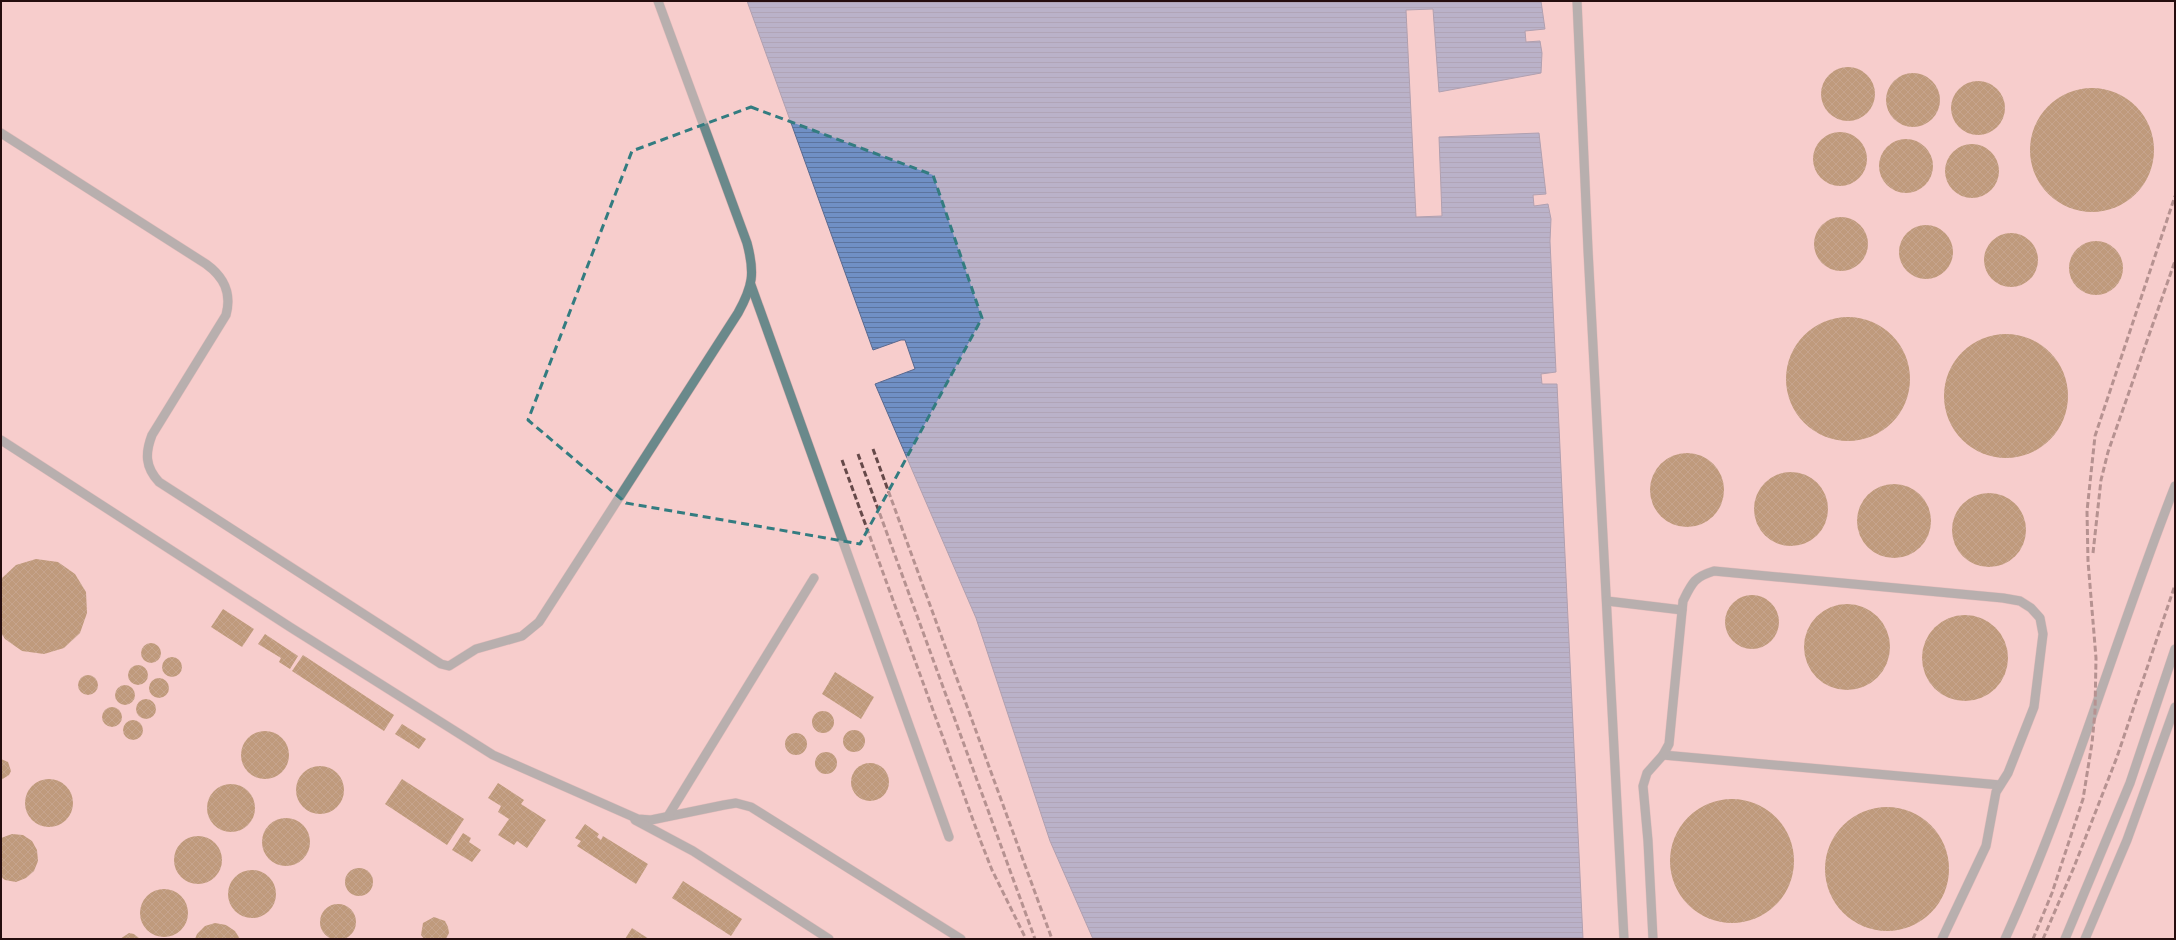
<svg xmlns="http://www.w3.org/2000/svg" width="2176" height="940" viewBox="0 0 2176 940" font-family="Commissioner,sans-serif">
<defs>
<pattern id="water-rules" width="6" height="5" patternUnits="userSpaceOnUse"><rect width="6" height="5" fill="#7090c5"/><path d="M0 2.5h6" fill="none" stroke="#5c749e"/></pattern>
<pattern id="building-cross-hatch" width="8" height="8" patternUnits="userSpaceOnUse"><rect width="8" height="8" fill="#7a5b1b"/><path d="M0 0l8 8M0 8l8-8" fill="none" stroke="#8b7242"/></pattern>
</defs>
<rect width="100%" height="100%" fill="#f7cdcc"/>
<polygon fill="url(#water-rules)" stroke="#5a698e" points="747,1 1541,1 1545,29 1525,31 1526,42 1540,41 1542,53 1541,73 1439,92 1433,9 1406,10 1416,217 1442,216 1439,137 1539,133 1546,194 1533,195 1534,206 1548,204 1551,219 1550,241 1556,372 1541,374 1542,384 1557,384 1583,939 1093,939 1050,841 976,618 875,384 915,369 905,340 901,340 873,350"/>
<g fill="url(#building-cross-hatch)">
<circle cx="1848" cy="94" r="27"/>
<circle cx="1913" cy="100" r="27"/>
<circle cx="1978" cy="108" r="27"/>
<circle cx="2092" cy="150" r="62"/>
<circle cx="1840" cy="159" r="27"/>
<circle cx="1906" cy="166" r="27"/>
<circle cx="1972" cy="171" r="27"/>
<circle cx="1841" cy="244" r="27"/>
<circle cx="1926" cy="252" r="27"/>
<circle cx="2011" cy="260" r="27"/>
<circle cx="2096" cy="268" r="27"/>
<circle cx="1848" cy="379" r="62"/>
<circle cx="2006" cy="396" r="62"/>
<circle cx="1687" cy="490" r="37"/>
<circle cx="1791" cy="509" r="37"/>
<circle cx="1894" cy="521" r="37"/>
<circle cx="1989" cy="530" r="37"/>
<polygon points="36,559 58,562 75,574 86,592 87,613 80,633 64,648 44,654 22,651 5,639 1,633 1,579 16,565"/>
<circle cx="1752" cy="622" r="27"/>
<circle cx="1847" cy="647" r="43"/>
<polygon points="223,609 254,629 242,647 211,627"/>
<circle cx="1965" cy="658" r="43"/>
<polygon points="265,634 298,656 290,669 279,662 281,658 258,644"/>
<circle cx="151" cy="653" r="10"/>
<polygon points="303,655 394,715 384,731 292,671"/>
<circle cx="172" cy="667" r="10"/>
<circle cx="138" cy="675" r="10"/>
<polygon points="835,672 874,697 861,719 822,694"/>
<circle cx="88" cy="685" r="10"/>
<circle cx="159" cy="688" r="10"/>
<circle cx="125" cy="695" r="10"/>
<circle cx="146" cy="709" r="10"/>
<circle cx="112" cy="717" r="10"/>
<circle cx="823" cy="722" r="11"/>
<circle cx="133" cy="730" r="10"/>
<polygon points="402,724 426,739 419,749 395,734"/>
<circle cx="854" cy="741" r="11"/>
<circle cx="265" cy="755" r="24"/>
<circle cx="796" cy="744" r="11"/>
<circle cx="826" cy="763" r="11"/>
<polygon points="1,759 8,762 11,771 9,775 1,780"/>
<circle cx="870" cy="782" r="19"/>
<circle cx="320" cy="790" r="24"/>
<polygon points="402,779 464,819 447,845 385,804"/>
<circle cx="49" cy="803" r="24"/>
<polygon points="498,783 524,800 521,804 546,820 527,848 517,841 514,845 498,835 509,819 498,812 501,806 488,798"/>
<circle cx="231" cy="808" r="24"/>
<circle cx="1732" cy="861" r="62"/>
<circle cx="1887" cy="869" r="62"/>
<circle cx="286" cy="842" r="24"/>
<polygon points="585,824 599,834 597,837 601,840 603,836 648,864 636,884 577,846 581,841 575,838"/>
<polygon points="463,833 471,838 469,842 481,850 472,862 452,850"/>
<polygon points="12,834 23,835 32,841 37,850 38,861 34,871 26,878 16,882 5,880 1,877 1,838"/>
<circle cx="198" cy="860" r="24"/>
<circle cx="359" cy="882" r="14"/>
<circle cx="252" cy="894" r="24"/>
<polygon points="683,881 742,919 731,936 672,898"/>
<circle cx="164" cy="913" r="24"/>
<circle cx="338" cy="922" r="18"/>
<polygon points="434,917 445,921 448,927 449,933 446,939 424,939 421,935 423,923"/>
<polygon points="215,923 226,925 235,931 240,939 195,939 197,934 205,926"/>
<polygon points="632,928 649,939 625,939"/>
<polygon points="129,933 134,934 140,939 120,939"/>
</g>
<g fill="none" stroke-linecap="round" stroke-linejoin="round">
<defs>
<g id="service">
<polyline points="1577,1 1588,250 1624,939"/>
<path d="M 1,133 L 206,264 C 224,277 232,293 226,315 L 152,435 C 145,453 145,467 159,482 L 441,664 L 449,666 L 476,649 L 522,636 L 539,622 L 738,313 C 753,286 755,273 747,243 L 658,1"/>
<polyline points="751,285 949,837"/>
<polyline points="1,440 290,627 493,755 638,819 651,820 724,805 736,803 751,807 961,939"/>
<polyline points="1607,601 1682,610"/>
<polyline points="1663,755 2000,785"/>
<polyline points="668,816 814,578"/>
<polyline points="635,820 693,851 829,939"/>
<path d="M 1653,939 L 1648,841 L 1643,786 L 1647,773 L 1663,755 L 1669,744 L 1683,601 C 1692,583 1694,577 1714,571 L 2003,598 L 2020,601 L 2031,608 L 2040,618 L 2043,634 L 2034,707 L 2008,773 L 1996,792 L 1986,846 L 1942,939"/>
<path d="M 2005,939 C 2072,792 2116,636 2175,486"/>
<polyline points="2065,939 2130,783 2175,649"/>
<polyline points="2085,939 2127,840 2175,707"/>
</g>
</defs>
<use href="#service" stroke="#d1aaaa" stroke-width="10"/>
<use href="#service" stroke="#6a898b" stroke-width="9"/>
<g stroke="#664949" stroke-width="3" stroke-dasharray="6 3" stroke-linecap="butt">
<polyline points="873,449 1052,939"/>
<polyline points="858,454 1035,939"/>
<polyline points="842,460 981,842 992,870 1026,939"/>
<polyline points="2093,553 2101,480 2108,452 2175,261"/>
<polyline points="2033,939 2052,893 2083,799 2092,743 2095,712 2096,658 2088,561 2087,511 2095,436 2175,196"/>
<polyline points="2043,939 2074,867 2117,757 2175,585"/>
</g>
</g>
<path d="M0 0H2176V940H0ZM 751,107 L 933,175 L 982,318 L 860,544 L 626,503 L 528,420 L 632,151 Z" fill="#f7cdcc" fill-opacity=".55" fill-rule="evenodd"/>
<path fill="none" stroke="#337c80" stroke-width="3" stroke-dasharray="8 5" stroke-linejoin="round" d="M 751,107 L 933,175 L 982,318 L 860,544 L 626,503 L 528,420 L 632,151 Z"/>
<rect width="2176" height="940" fill="none" stroke="#250d0e" stroke-width="4"/>
</svg>
